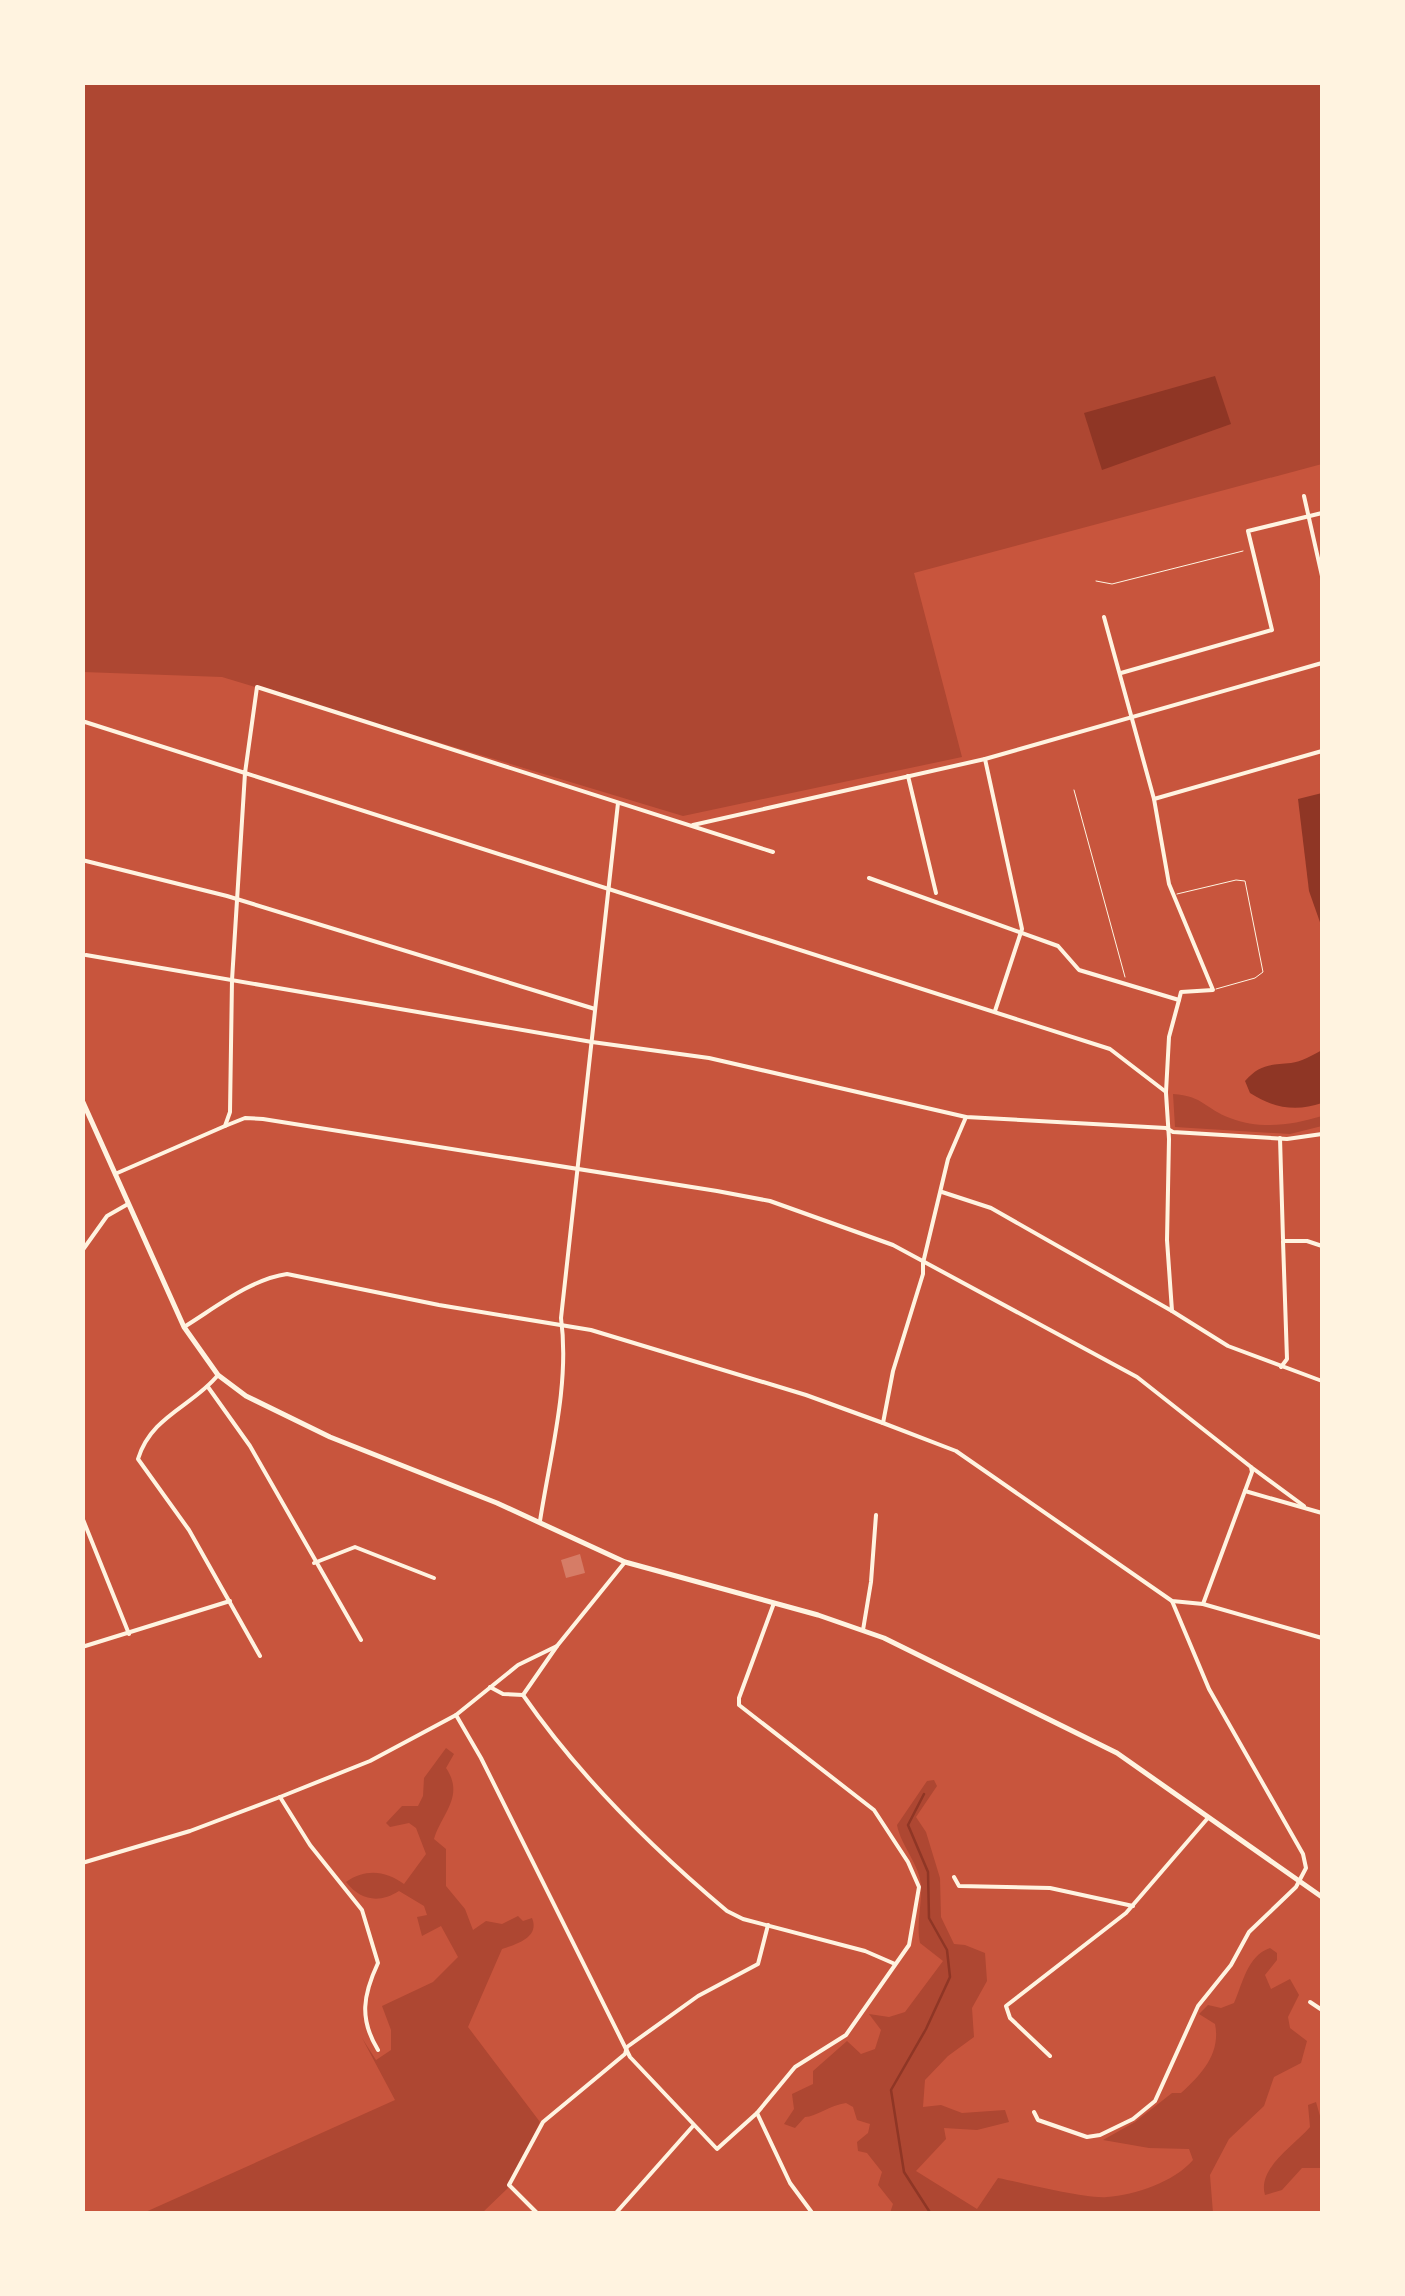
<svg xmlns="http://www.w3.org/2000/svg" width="1405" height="2296" viewBox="0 0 1405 2296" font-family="Arial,sans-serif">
<rect width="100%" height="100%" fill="#c8553d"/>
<g fill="#ae4732">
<polygon points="83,83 1322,83 1322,464 914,573 962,757 683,816 222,677 83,672"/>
<path d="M 1173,1094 C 1204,1096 1205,1109 1230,1118 C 1261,1130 1292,1125 1322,1116 L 1322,1126 L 1290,1134 L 1175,1127 Z"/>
<path d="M 446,1748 L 454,1754 L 446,1768 C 465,1796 442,1813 434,1839 L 446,1849 L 446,1886 L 465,1909 L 473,1930 L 486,1921 L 502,1924 L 518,1916 L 523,1921 L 532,1918 C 540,1937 517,1944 502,1949 L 468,2027 L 540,2122 L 509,2187 L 482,2213 L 141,2214 L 395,2100 L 362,2038 L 376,2060 L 391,2050 L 391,2030 L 382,2006 L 433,1982 L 458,1957 L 441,1926 L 422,1936 L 417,1917 L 427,1915 L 424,1906 L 399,1891 C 379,1904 360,1900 346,1882 C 366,1868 386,1871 404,1884 L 426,1854 L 416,1828 L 409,1823 L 390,1827 L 386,1823 L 402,1806 L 418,1806 L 423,1796 L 424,1778 Z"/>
<path d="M 934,1780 L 937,1786 L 916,1817 L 926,1832 L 940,1878 L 941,1917 L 954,1944 L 965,1945 L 985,1953 L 987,1981 L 972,2008 L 974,2037 L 948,2056 L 925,2080 L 923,2107 L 941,2105 L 962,2113 L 1005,2110 L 1009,2122 L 977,2130 L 944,2128 L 946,2139 L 916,2171 L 977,2209 L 998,2178 C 1024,2183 1084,2199 1107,2197 C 1135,2195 1174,2182 1193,2160 L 1189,2149 L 1149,2148 L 1103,2140 L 1135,2122 L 1172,2093 L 1181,2093 C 1202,2074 1221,2053 1215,2024 L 1199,2014 L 1208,2005 L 1221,2008 L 1234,2003 C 1243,1983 1247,1956 1270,1948 L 1277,1953 L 1277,1960 L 1265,1975 L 1271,1989 L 1290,1979 L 1299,1995 L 1288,2017 L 1290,2028 L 1307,2041 L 1301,2063 L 1274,2077 L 1264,2106 L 1229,2139 L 1210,2175 L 1213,2213 L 890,2213 L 893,2204 L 878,2185 L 882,2172 L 867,2153 L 858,2151 L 857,2142 L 868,2133 L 870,2124 L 857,2120 L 853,2107 L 846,2103 C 830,2105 816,2117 805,2117 L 795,2128 L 784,2124 L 794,2109 L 792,2094 L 813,2084 L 813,2071 L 847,2041 L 861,2054 L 875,2049 L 881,2030 L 869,2014 L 889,2017 L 905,2012 L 943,1961 L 920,1943 C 916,1923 922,1906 921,1886 C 920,1865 901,1846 897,1825 L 927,1781 Z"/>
<path d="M 1316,2102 L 1322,2123 L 1322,2168 L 1302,2168 L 1282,2190 L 1265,2195 C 1257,2168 1294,2146 1310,2127 L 1308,2105 Z"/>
</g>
<g fill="#8f3625">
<polygon points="1215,376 1231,424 1102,470 1084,413"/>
<polygon points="1322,793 1322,928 1309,891 1298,799"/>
<path d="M 1322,1050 L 1322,1103 C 1296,1112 1273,1108 1250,1093 L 1245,1081 C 1260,1064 1270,1065 1291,1063 C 1301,1062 1313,1055 1322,1050 Z"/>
</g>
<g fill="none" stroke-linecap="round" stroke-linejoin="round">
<polyline stroke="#8f3625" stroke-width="2.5" points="924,1794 908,1825 928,1872 929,1918 947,1950 950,1977 926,2029 891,2090 904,2172 931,2214"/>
</g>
<polygon fill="#d67c66" points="580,1554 585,1573 566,1578 561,1560"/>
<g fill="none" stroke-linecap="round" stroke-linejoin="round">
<g stroke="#fff3e0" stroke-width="1">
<polyline points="1096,581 1112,584 1243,551"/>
<polyline points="1074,790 1125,977"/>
</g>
<polyline stroke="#fff3e0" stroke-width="1" points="1177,894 1236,880 1245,881 1263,972 1255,978 1216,989"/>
<g stroke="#fff3e0" stroke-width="4">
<polyline points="1304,496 1322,576"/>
<polyline points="1121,673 1272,630 1248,531 1322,513"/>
<polyline points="82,721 245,773 257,687 773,852"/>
<polyline points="985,759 1022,929 995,1011"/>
<polyline points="908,776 936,893"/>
<polyline points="1154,799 1322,751"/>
<polyline points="693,825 985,759 1322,663"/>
<polyline points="82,860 227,896 595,1009"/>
<polyline points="869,878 1058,946 1079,970 1179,1000 1181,992 1213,990 1169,884 1154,799 1104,617"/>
<polyline points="86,955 592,1042 709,1058 966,1117 1166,1128 1173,1132 1287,1139 1322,1134"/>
<polyline points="1166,1093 1169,1139 1167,1240 1172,1311 1228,1346 1322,1381"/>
<polyline points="225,1126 245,1118 263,1119 717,1191 770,1201 893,1245 1137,1377 1251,1467 1252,1472 1203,1604"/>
<polyline points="1280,1138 1283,1239"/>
<polyline points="942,1192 991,1208 1172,1311"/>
<polyline points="82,1251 107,1216 128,1204"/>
<path d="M 184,1327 C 215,1308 251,1279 287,1274 L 439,1305 L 591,1330 L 806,1395 L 883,1423 L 956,1451 L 1172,1601 L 1203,1604 L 1322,1638"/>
<polyline points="1281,1367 1287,1359 1283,1241 1307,1241 1322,1246"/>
<path d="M 218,1375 C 193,1406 151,1416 138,1459 L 189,1530 L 260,1656"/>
<polyline points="208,1387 250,1446 361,1640"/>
<polyline points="883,1423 893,1371 923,1274 923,1263 948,1159 966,1117"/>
<polyline points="1251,1467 1304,1506"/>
<polyline points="1245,1491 1322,1513"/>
<polyline points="82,1517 129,1634"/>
<path d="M 540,1521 C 550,1456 570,1384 561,1318 L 618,803"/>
<polyline points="314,1563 355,1547 434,1578"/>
<polyline points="863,1630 871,1582 876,1515"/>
<polyline points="82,1647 230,1601"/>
<polyline points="490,1687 503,1694 523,1695"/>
<path d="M 523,1695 C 579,1776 652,1848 727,1911 L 743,1919 L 865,1951 L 895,1964"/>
<polyline points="523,1695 557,1646"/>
<polyline points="456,1715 481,1758 630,2057 717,2149 757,2113 795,2067 846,2035 909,1945 919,1887 908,1862 874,1810 739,1705 739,1698 774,1603"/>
<path d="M 280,1797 L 310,1845 L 362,1910 L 378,1963 C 363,1995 359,2019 378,2050"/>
<polyline points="82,1863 190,1831 280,1797 370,1761 456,1715 518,1665 557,1646 625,1562"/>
<polyline points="954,1877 959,1886 1050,1888 1133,1906"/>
<polyline points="1310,2002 1322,2010"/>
<polyline points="1050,2056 1010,2018 1006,2006 1126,1913 1207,1819"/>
<polyline points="1034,2112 1038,2120 1087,2137 1100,2135 1133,2119 1155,2101 1198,2006 1231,1965 1249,1932 1296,1887 1306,1868 1303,1854 1209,1689 1172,1601"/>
<polyline points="757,2113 790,2183 813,2214"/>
<polyline points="538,2214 509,2185 543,2122 625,2054 627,2047 698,1996 758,1964 768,1925"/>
<polyline points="615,2214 693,2126"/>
</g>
<g stroke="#fff3e0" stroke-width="4">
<polyline points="1166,1092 1169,1037 1179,1000"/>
<polyline points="115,1174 225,1126 230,1112 232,980 245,773 1110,1049 1166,1092"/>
</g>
<polyline stroke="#fff3e0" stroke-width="5" points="82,1100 184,1327 218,1375 246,1396 330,1437 497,1503 625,1562 818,1615 884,1638 1117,1753 1322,1897"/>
</g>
<rect width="1405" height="2296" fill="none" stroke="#fff3e0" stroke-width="170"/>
</svg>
